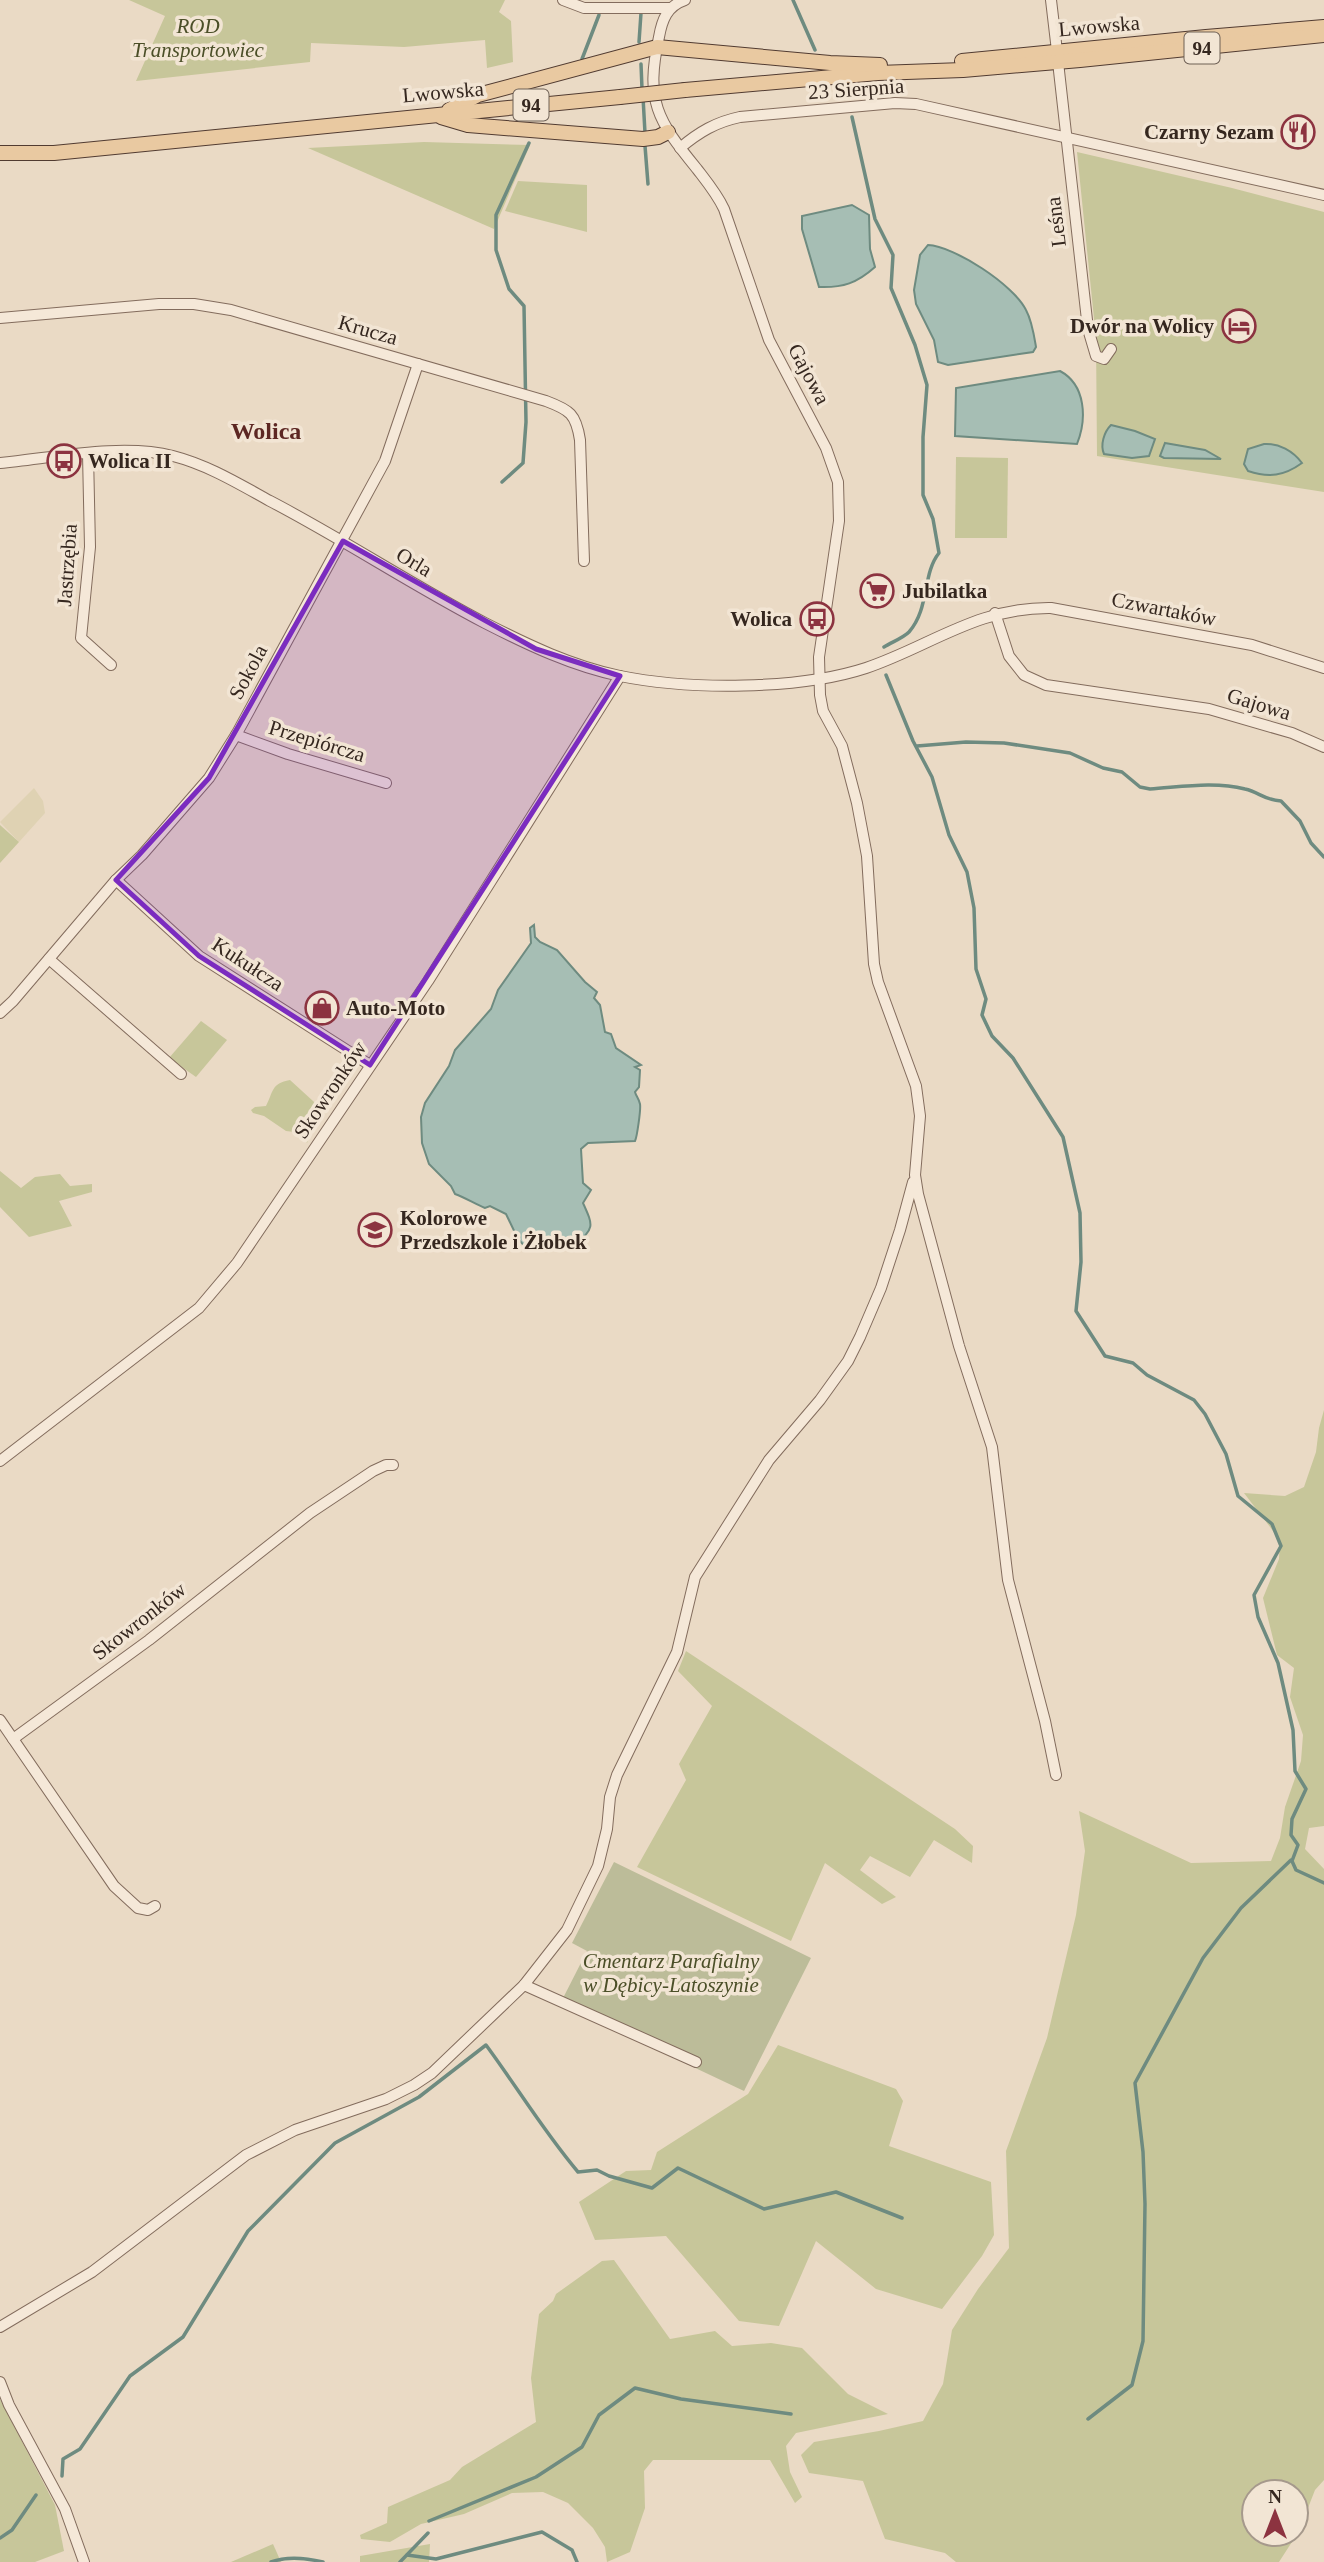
<svg xmlns="http://www.w3.org/2000/svg" width="1324" height="2562" viewBox="0 0 1324 2562" font-family="Georgia,serif">
<rect width="100%" height="100%" fill="#eadac5"/>
<polygon fill="#dfd2b3" points="34,788 43,801 45,813 19,842 0,822"/>
<g fill="#c7c69a" fill-rule="evenodd">
<polygon points="129,0 505,0 499,12 511,21 513,62 487,68 485,40 404,47 311,43 310,62 136,81 165,16"/>
<polygon points="424,142 530,145 494,229 308,148"/>
<polygon points="1077,152 1232,188 1324,212 1324,492 1097,456 1096,338"/>
<polygon points="518,181 587,185 587,232 505,211"/>
<polygon points="956,457 1008,458 1007,538 955,538"/>
<polygon points="0,825 19,842 0,863"/>
<polygon points="201,1021 227,1040 196,1077 169,1058"/>
<path d="M 290,1080 L 325,1112 L 310,1134 L 307,1143 L 303,1133 L 286,1131 L 264,1116 L 253,1113 L 251,1110 L 255,1107 L 266,1106 C 273,1093 271,1083 290,1080 Z"/>
<polygon points="0,1171 21,1188 35,1177 60,1174 70,1186 92,1184 92,1192 59,1201 72,1226 29,1237 0,1207"/>
<path d="M 1324,1410 L 1324,1826 L 1309,1828 L 1305,1849 L 1324,1869 L 1324,2480 L 1315,2490 L 1299,2531 L 1279,2562 L 956,2562 L 945,2553 L 885,2539 L 863,2481 L 809,2473 L 801,2455 L 814,2442 L 879,2431 L 923,2421 L 943,2384 L 952,2330 L 978,2289 L 1009,2248 L 1006,2151 L 1047,2038 L 1076,1915 L 1085,1851 L 1079,1811 L 1191,1863 L 1271,1861 L 1280,1838 L 1285,1807 L 1301,1761 L 1303,1735 L 1290,1697 L 1294,1668 L 1277,1655 L 1263,1598 L 1279,1559 L 1280,1540 L 1244,1493 L 1285,1496 L 1304,1487 L 1316,1452 L 1319,1428 ZM 1254,2492 L 1296,2492 L 1296,2534 L 1254,2534 Z"/>
<polygon points="686,1651 955,1829 973,1846 972,1863 934,1840 910,1877 870,1856 860,1870 896,1897 882,1904 825,1863 791,1941 637,1867 686,1780 679,1764 712,1706 678,1671"/>
<polygon points="778,2045 896,2089 903,2101 889,2146 991,2182 994,2235 982,2256 942,2309 876,2289 816,2241 779,2326 739,2321 666,2236 595,2240 579,2202 626,2171 651,2170 657,2152 748,2094"/>
<polygon points="614,2260 670,2339 715,2331 732,2346 771,2343 802,2348 848,2394 888,2414 796,2433 786,2446 790,2472 802,2497 795,2503 770,2460 653,2460 644,2471 645,2508 630,2552 607,2562 605,2547 593,2528 568,2503 543,2492 512,2493 464,2514 421,2524 390,2542 361,2539 360,2535 387,2523 388,2507 450,2480 462,2467 536,2422 531,2378 539,2314 553,2301 556,2294 602,2261"/>
<polygon points="0,2399 55,2505 64,2551 35,2562 0,2562"/>
<polygon points="273,2544 281,2562 231,2562"/>
<polygon points="430,2544 429,2562 360,2562 360,2556"/>
</g>
<polygon fill="#bcbc99" points="614,1862 811,1958 744,2091 560,2004 587,1951 572,1943"/>
<g fill="#a6beb4" stroke="#6e8b80" stroke-width="2">
<path d="M 852,205 L 869,215 L 870,249 L 875,267 C 857,283 843,288 819,287 L 802,229 L 802,216 Z"/>
<path d="M 928,245 C 954,246 1014,285 1026,310 C 1032,321 1034,335 1036,347 L 1033,352 L 948,365 L 938,362 L 934,340 L 916,304 L 914,290 L 920,255 Z"/>
<path d="M 1060,371 C 1086,385 1087,419 1077,444 L 955,436 L 956,388 Z"/>
<path d="M 1111,425 L 1135,431 L 1155,439 L 1149,456 L 1132,458 L 1104,454 C 1100,445 1104,432 1111,425 Z"/>
<polygon points="1165,443 1205,450 1221,459 1164,458 1160,456"/>
<path d="M 1264,444 C 1279,443 1293,451 1302,463 C 1284,476 1269,478 1248,471 L 1244,464 L 1248,449 Z"/>
<path d="M 534,925 L 535,937 L 540,942 L 557,950 L 585,982 L 597,992 L 594,998 L 600,1005 L 605,1032 L 611,1034 L 616,1048 L 641,1065 L 635,1067 L 640,1070 L 639,1087 L 635,1092 C 636,1096 639,1099 640,1104 C 641,1109 637,1137 635,1141 L 588,1143 L 581,1149 L 583,1183 L 591,1190 L 583,1203 C 594,1227 594,1228 575,1245 L 562,1244 L 528,1250 L 518,1239 L 506,1214 L 490,1206 L 485,1208 C 475,1204 466,1198 455,1194 L 451,1186 L 429,1164 L 422,1143 L 421,1117 L 425,1103 L 449,1066 L 455,1050 L 491,1009 L 498,990 L 531,943 L 530,928 Z"/>
</g>
<g fill="none" stroke-linecap="round" stroke-linejoin="round">
<g stroke="#6e8b80" stroke-width="3.5">
<polyline points="793,0 815,50"/>
<polyline points="639,42 641,13"/>
<polyline points="582,59 599,15"/>
<polyline points="641,64 642,89"/>
<polyline points="643,97 645,133"/>
<path d="M 852,117 L 875,219 L 893,255 L 891,288 L 915,345 L 927,385 L 923,437 L 923,495 L 933,519 L 939,553 C 922,574 930,608 909,632 C 903,638 892,642 884,647"/>
<polyline points="645,146 648,184"/>
<polyline points="502,482 523,463 526,422 524,306 509,289 496,250 496,215 529,143"/>
<polyline points="886,675 913,741 932,777 949,835 967,872 974,908 976,969 986,999 982,1015 992,1036 1013,1058 1063,1137 1080,1213 1081,1262 1076,1311 1105,1356 1133,1363 1147,1375 1194,1400 1205,1414 1226,1454 1238,1496 1272,1524 1281,1546 1254,1595 1258,1617 1278,1663 1293,1730 1295,1771 1306,1789 1292,1819 1291,1835 1298,1845 1292,1861 1296,1870 1324,1883"/>
<path d="M 917,746 L 966,742 L 1004,743 L 1070,753 L 1103,768 L 1122,772 L 1140,787 L 1150,789 C 1181,787 1214,781 1245,789 C 1259,792 1264,800 1281,801 L 1300,821 L 1311,843 L 1324,857"/>
<polyline points="1088,2419 1132,2385 1143,2341 1145,2204 1143,2152 1135,2083 1203,1958 1241,1908 1291,1860"/>
<path d="M 62,2476 L 63,2459 L 80,2449 L 130,2376 L 183,2337 L 248,2231 L 335,2143 L 419,2097 L 486,2045 C 517,2087 544,2132 578,2172 L 597,2170 L 609,2176 L 652,2188 L 678,2168 L 764,2209 L 836,2192 L 902,2218"/>
<polyline points="429,2521 536,2477 582,2447 599,2415 635,2388 681,2399 791,2414"/>
<polyline points="0,2538 12,2530 36,2495"/>
<polyline points="407,2555 436,2559 542,2532 572,2550 577,2562"/>
<path d="M 271,2562 C 287,2556 306,2558 323,2562"/>
<polyline points="400,2562 428,2533"/>
</g>
<defs>
<g id="minor">
<polyline points="563,0 584,8 670,8"/>
<path d="M 685,0 C 667,6 662,20 659,37 C 645,101 657,120 697,169 C 707,182 717,194 724,209 L 769,340 L 826,448 L 838,482 L 839,521 L 819,657 L 820,695 L 823,711 L 842,746 L 857,803 L 867,856 L 874,964 L 878,982 L 916,1086 L 920,1116 L 915,1175 L 918,1194 L 959,1346 L 992,1447 L 1008,1580 L 1045,1721 L 1056,1775"/>
<polyline points="1051,0 1057,51"/>
<polyline points="1058,62 1088,329 1096,356 1104,359 1111,349"/>
<path d="M 680,148 C 699,132 716,122 740,117 L 895,103 L 916,104 L 1324,195"/>
<path d="M 0,318 L 159,304 L 194,304 L 231,310 L 546,401 C 570,410 576,414 580,440 L 584,561"/>
<polyline points="88,454 90,547 81,638 111,665"/>
<path d="M 0,463 C 53,458 121,443 173,456 C 208,465 239,484 270,501 C 343,539 412,585 485,623 C 528,645 572,666 620,676 C 689,690 799,690 866,668 C 931,646 977,607 1051,608 L 1252,645 L 1324,668"/>
<polyline points="995,613 1009,656 1024,675 1046,685 1209,709 1292,733 1324,747"/>
<polyline points="236,735 288,754 386,783"/>
<polyline points="116,880 199,956 370,1065"/>
<polyline points="49,959 181,1074"/>
<polyline points="0,1013 13,1001 116,880 142,855 209,778 236,735 385,461 418,364"/>
<polyline points="0,1461 199,1308 237,1263 428,981 620,676"/>
<polyline points="0,1720 114,1886 138,1908 148,1910 155,1906"/>
<polyline points="13,1739 149,1640 310,1513 373,1471 386,1465 393,1465"/>
<polyline points="524,1985 696,2062"/>
<polyline points="0,2327 92,2272 246,2155 295,2130 386,2099 414,2085 432,2073 524,1985 567,1930 598,1866 607,1829 610,1797 617,1775 677,1652 695,1577 769,1460 820,1400 848,1361 860,1337 881,1288 900,1230 913,1182"/>
<polyline points="0,2382 9,2405 65,2509 84,2562"/>
</g>
<g id="major">
<polyline points="962,61 1206,37 1324,27"/>
<polyline points="685,90 878,73 963,70 1080,60 1324,35"/>
<polyline points="449,110 478,95 657,47 830,63 880,65"/>
<polyline points="441,117 468,125 643,139 658,137 668,132"/>
<polyline points="0,153 54,153 620,97"/>
</g>
</defs>
<use href="#minor" stroke="#836c5d" stroke-width="12"/>
<use href="#major" stroke="#513b31" stroke-width="16"/>
<use href="#minor" stroke="#f5e8d8" stroke-width="10"/>
<use href="#major" stroke="#e9c9a1" stroke-width="14"/>
<defs>
<polyline id="major-bridge" points="620,97 685,90"/>
</defs>
<use href="#major-bridge" stroke="#513b31" stroke-width="16" stroke-linecap="butt"/>
<use href="#major-bridge" stroke="#e9c9a1" stroke-width="14"/>
</g>
<path fill="#7b2cbf" fill-opacity="0.2" stroke="#7b2cbf" stroke-width="5" stroke-linejoin="round" d="M 343,541 L 536,649 L 620,676 L 370,1065 L 199,956 L 116,880 L 209,778 Z"/>
<defs>
<symbol id="restaurant-ring" viewBox="-11 -11 22 22"><circle r="9.5" fill="#f2e5d4" stroke="#8c3340" stroke-width="1.5"/><path d="M-5-6h1v4h1v-4h1v4h1v-4h1v5L-1.5 .5V6h-2V.5L-5-1ZM5-6V6H3V1.5H1.5Q1.5-4 5-6Z" fill="#8c3340"/></symbol>
<symbol id="hotel-ring" viewBox="-11 -11 22 22"><circle r="9.5" fill="#f2e5d4" stroke="#8c3340" stroke-width="1.5"/><path d="M-6-4.5h1.5V1H6V5H4.5V3h-9V5H-6ZM-4 0a1.8 1.8 0 1 1 3.6 0ZM.5 0V-2.5h3Q6-2.5 6 0Z" fill="#8c3340"/></symbol>
<symbol id="bus-ring" viewBox="-11 -11 22 22"><circle r="9.5" fill="#f2e5d4" stroke="#8c3340" stroke-width="1.5"/><path d="M-5-6H5V4H4V6H2V4H-2V6H-4V4H-5ZM-3.5-4V0h7V-4ZM-3.5 1.2v1.5H-2V1.2ZM2 1.2v1.5H3.5V1.2Z" fill="#8c3340"/></symbol>
<symbol id="supermarket-ring" viewBox="-11 -11 22 22"><circle r="9.5" fill="#f2e5d4" stroke="#8c3340" stroke-width="1.5"/><path d="M-6-5.5h2.5l.6 2H6L4.5 2H-2.5L-4.4-4H-6ZM-1.5 3.2a1.3 1.3 0 1 0 .1 0ZM3 3.2a1.3 1.3 0 1 0 .1 0Z" fill="#8c3340"/></symbol>
<symbol id="shop-ring" viewBox="-11 -11 22 22"><circle r="9.5" fill="#f2e5d4" stroke="#8c3340" stroke-width="1.5"/><path d="M-5-2.5h2.3a2.7 3.5 0 0 1 5.4 0H5L5.5 6h-11ZM-1.5-2.5h3a1.5 2.3 0 0 0-3 0Z" fill="#8c3340"/></symbol>
<symbol id="school-ring" viewBox="-11 -11 22 22"><circle r="9.5" fill="#f2e5d4" stroke="#8c3340" stroke-width="1.5"/><path d="M0-5L7-2L0 1L-7-2ZM-4 1L0 2.5L4 1V4Q0 6-4 4Z" fill="#8c3340"/></symbol>
</defs>
<g fill-rule="evenodd">
<use href="#restaurant-ring" x="1279" y="113" width="38" height="38"/>
<use href="#hotel-ring" x="1220" y="307" width="38" height="38"/>
<use href="#bus-ring" x="45" y="442" width="38" height="38"/>
<use href="#supermarket-ring" x="858" y="572" width="38" height="38"/>
<use href="#bus-ring" x="798" y="600" width="38" height="38"/>
<use href="#shop-ring" x="303" y="989" width="38" height="38"/>
<use href="#school-ring" x="356" y="1211" width="38" height="38"/>
</g>
<g text-anchor="middle" dominant-baseline="central" stroke-width="7" stroke-linejoin="round" paint-order="stroke">
<g fill="#f2e5d4" stroke="#6e6055" stroke-width="2">
<rect x="1184.5" y="32.5" width="35" height="31" rx="5"/>
<rect x="513.5" y="89.5" width="35" height="31" rx="5"/>
</g>
<g font-size="19" font-weight="bold" fill="#35271f">
<text x="1202" y="48">94</text>
<text x="531" y="105">94</text>
</g>
<g font-size="21" font-style="italic" fill="#4b4f28" stroke="#f2e5d4">
<text x="198" y="26">ROD<tspan x="198" dy="24">Transportowiec</tspan></text>
<text x="671" y="1961">Cmentarz Parafialny<tspan x="671" dy="24">w Dębicy-Latoszynie</tspan></text>
</g>
<g font-size="21" fill="#35271f" stroke="#f2e5d4">
<text transform="translate(1099 26) rotate(-5)">Lwowska</text>
<text transform="translate(856 89) rotate(-4)">23 Sierpnia</text>
<text transform="translate(443 92) rotate(-5)">Lwowska</text>
<text transform="translate(1056 222) rotate(-97)">Leśna</text>
<text transform="translate(368 330) rotate(16)">Krucza</text>
<text transform="translate(809 374) rotate(62)">Gajowa</text>
<text transform="translate(414 562) rotate(31)">Orla</text>
<text transform="translate(67 565) rotate(-86)">Jastrzębia</text>
<text transform="translate(1164 609) rotate(11)">Czwartaków</text>
<text transform="translate(248 672) rotate(-62)">Sokola</text>
<text transform="translate(1259 704) rotate(17)">Gajowa</text>
<text transform="translate(317 741) rotate(17)">Przepiórcza</text>
<text transform="translate(248 964) rotate(33)">Kukułcza</text>
<text transform="translate(330 1090) rotate(-56)">Skowronków</text>
<text transform="translate(139 1621) rotate(-38)">Skowronków</text>
</g>
<g font-size="21" font-weight="bold" fill="#35271f" stroke="#f2e5d4" text-anchor="start">
<text x="1274" y="132" text-anchor="end">Czarny Sezam</text>
<text x="1214" y="326" text-anchor="end">Dwór na Wolicy</text>
<text x="88" y="461">Wolica II</text>
<text x="902" y="591">Jubilatka</text>
<text x="792" y="619" text-anchor="end">Wolica</text>
<text x="346" y="1008">Auto-Moto</text>
<text x="400" y="1218">Kolorowe<tspan x="400" dy="24">Przedszkole i Żłobek</tspan></text>
</g>
<g font-size="24" font-weight="bold" fill="#5d2723" stroke="#f2e5d4">
<text x="266" y="431">Wolica</text>
</g>
</g>
<g transform="translate(1275 2513)"><circle r="33" fill="#f2e5d4" stroke="#a6998c" stroke-width="2"/>
<path d="M0-5L12 26L0 18L-12 26Z" fill="#8c3340"/>
<text y="-10" font-size="19" font-weight="bold" text-anchor="middle" fill="#35271f">N</text>
</g>
</svg>
